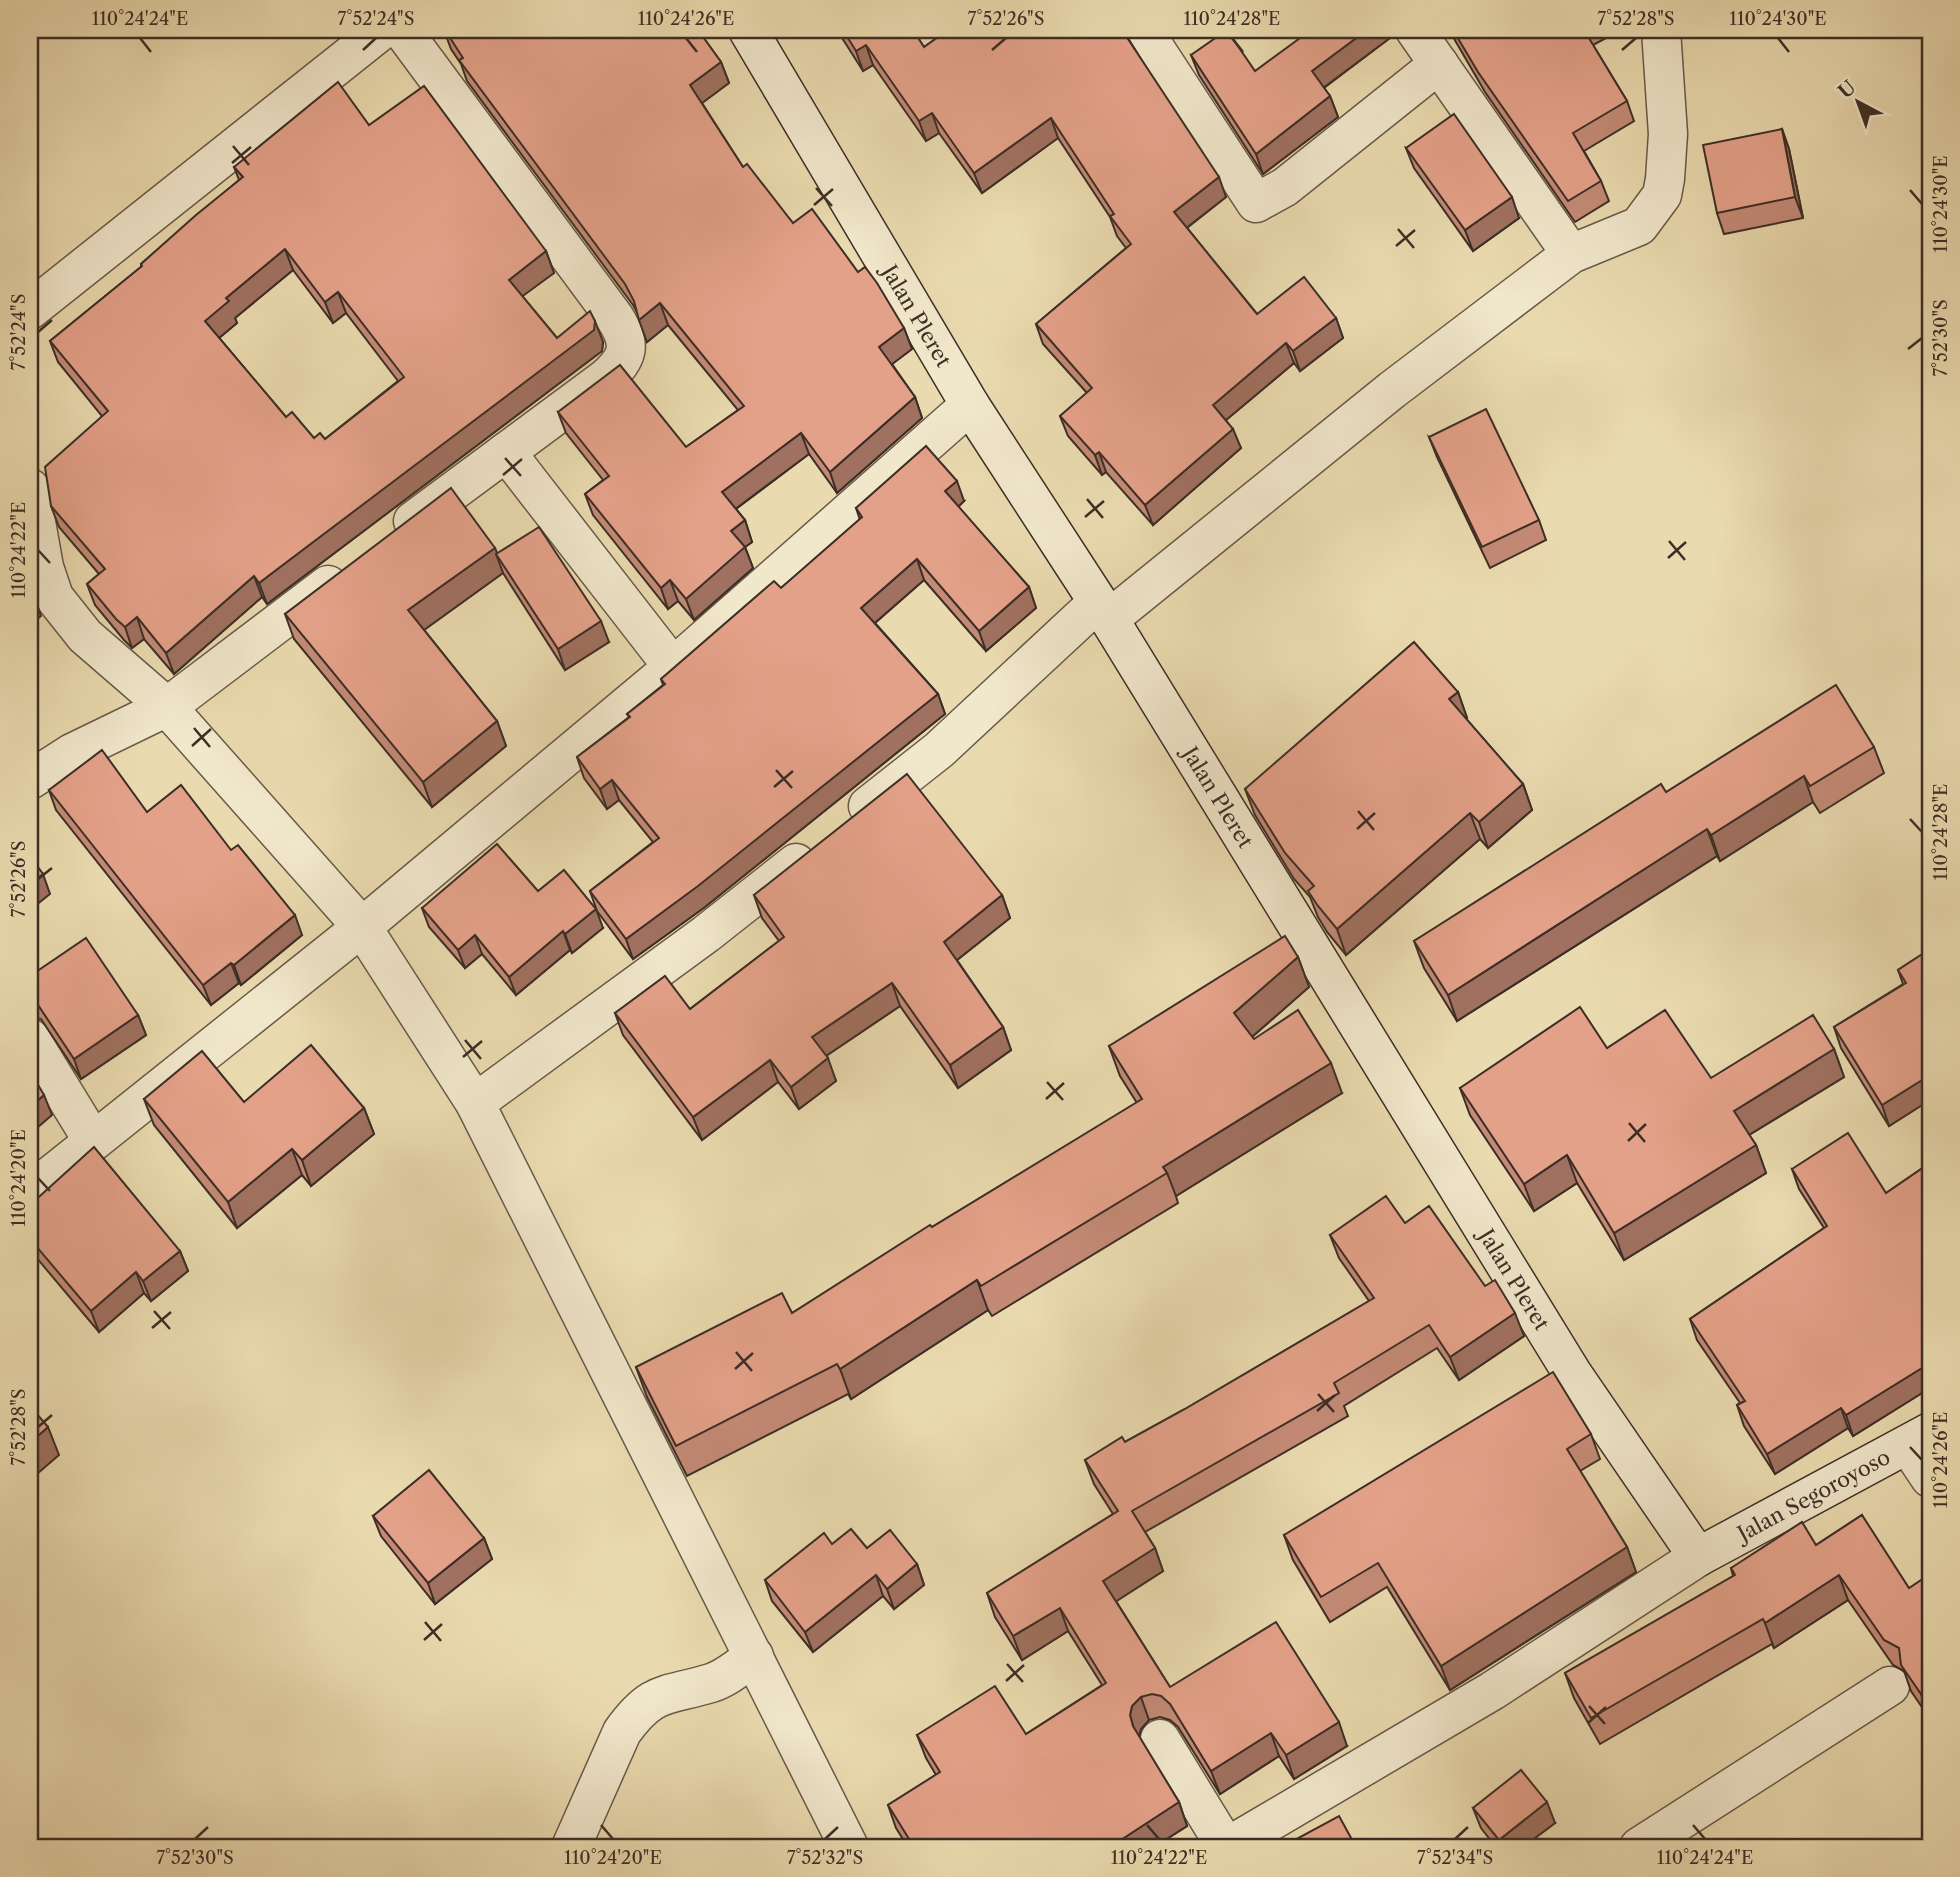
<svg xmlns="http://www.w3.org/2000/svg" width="1960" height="1877" viewBox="0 0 1960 1877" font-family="'Libre Caslon Text',serif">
<rect width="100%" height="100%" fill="#eadaaf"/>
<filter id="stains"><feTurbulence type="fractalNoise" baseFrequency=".00286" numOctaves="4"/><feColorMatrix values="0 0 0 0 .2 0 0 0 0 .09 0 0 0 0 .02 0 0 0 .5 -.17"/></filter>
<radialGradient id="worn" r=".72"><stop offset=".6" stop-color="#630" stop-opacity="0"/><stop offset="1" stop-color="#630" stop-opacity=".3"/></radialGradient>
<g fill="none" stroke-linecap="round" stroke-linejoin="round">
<defs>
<g id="street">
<path d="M 402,30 L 615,318 C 632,345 629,357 606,378 L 413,521"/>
<polyline points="1143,30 1256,203 1285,187 1439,64"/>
<polyline points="1415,30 1571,254"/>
<polyline points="30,310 382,30"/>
<polyline points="506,452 673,667"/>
<polyline points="30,488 44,567 54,597 85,636 167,707 362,927 475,1103 849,1847"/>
<polyline points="1109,619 1392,390 1571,254 1639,226 1662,195 1665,179 1668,134 1661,30"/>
<polyline points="30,780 72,753 167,707 328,585"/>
<polyline points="868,806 939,750 1097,603"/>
<polyline points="30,1038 93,1141"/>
<polyline points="475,1103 706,934 796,863"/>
<polyline points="30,1192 362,927 673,667 970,405"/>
<polyline points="1908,1445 1930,1478"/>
<polyline points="1160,1739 1226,1847"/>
<path d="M 571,1847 L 622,1732 C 653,1689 665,1697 711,1683 C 727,1678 740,1666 754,1656"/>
<polyline points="1227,1847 1492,1691 1698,1557"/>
<polyline points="1639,1847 1890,1686"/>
</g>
<g id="secondary">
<path id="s1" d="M 748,30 L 970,405 L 1109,619 L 1572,1373 L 1698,1557 L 1930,1432"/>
</g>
</defs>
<use href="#street" stroke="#685948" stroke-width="41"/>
<use href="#secondary" stroke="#3c2e26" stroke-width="41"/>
<use href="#street" stroke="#f1e7cb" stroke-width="38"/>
<use href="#secondary" stroke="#f1e7cb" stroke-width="38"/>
</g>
<g fill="#c48a76" stroke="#3c2e26" stroke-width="2" fill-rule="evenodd">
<polygon points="444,30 698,30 721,62 729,83 702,103 743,167 793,223 858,272 904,328 912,349 892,364 915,397 922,418 837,493 809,454 736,509 745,520 752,542 745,547 753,568 694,620 678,601 668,609 593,515 585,494 603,480 566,433 558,412 686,447 738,410 668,325 647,342 638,314 633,305 467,81 461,64 451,49"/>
<polygon points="837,30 913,30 924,47 948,30 1123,30 1226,197 1187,228 1257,314 1336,318 1343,338 1300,371 1294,363 1226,420 1241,448 1153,525 1106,472 1102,475 1068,436 1060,416 1087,393 1043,344 1036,324 1126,248 1117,236 1110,217 1058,138 982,193 939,133 926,141 873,65 863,71"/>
<polygon points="1449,30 1605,30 1608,37 1593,45 1627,101 1634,121 1584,151 1601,181 1609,201 1575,222 1485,92"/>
<polygon points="1394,35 1324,88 1330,96 1338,117 1263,174 1199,75 1191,55 1255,71"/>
<path d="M 369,125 L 546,251 L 554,273 L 522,296 L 557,338 L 603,342 L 602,351 L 267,604 L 262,597 L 174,674 L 144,639 L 132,648 L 124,640 L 95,605 L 87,584 L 99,574 L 59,527 L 51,506 L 102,416 L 58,362 L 50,341 L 141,267 L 141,264 L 239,180 L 234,167 ZM 293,270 L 333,323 L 346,313 L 398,381 L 325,439 L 314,438 L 286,417 L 219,338 L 237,323 L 235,318 Z"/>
<polygon points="1782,129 1789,149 1803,218 1724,234 1717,213"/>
<polygon points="1406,148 1519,218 1473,251 1414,168"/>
<polygon points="1429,437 1539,520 1546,540 1490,568 1437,457"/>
<polygon points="964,501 958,507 1029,587 1036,608 986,651 924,580 875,623 938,694 945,714 705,907 633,959 597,911 590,891 653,842 619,800 607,809 584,778 577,757 629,717 627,714 663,685 661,679 781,588 860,520 856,508"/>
<polygon points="497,554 609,642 565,670 503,573 424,630 497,721 506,746 432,807 294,639 285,614"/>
<polygon points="1458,692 1467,718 1466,719 1523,784 1532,810 1488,848 1480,839 1346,955 1327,932 1318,917 1310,897 1294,879 1255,815 1245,789"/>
<polygon points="1874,747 1884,773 1820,813 1813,802 1720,861 1717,856 1457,1021 1424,968 1414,941 1666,792"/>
<polygon points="49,790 147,812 231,850 302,935 241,985 239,983 211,1005 56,810"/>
<polygon points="538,891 603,928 572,953 570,950 516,995 482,954 465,968 429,927 422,908"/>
<polygon points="754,895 1002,895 1010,918 957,960 1003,1027 1011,1050 958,1088 900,1006 826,1056 836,1081 799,1109 778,1082 702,1140 623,1035 615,1013 690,1009 779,941 762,918"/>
<polygon points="1930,949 1930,1100 1889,1126 1841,1048 1834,1027 1903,984 1898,970"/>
<polygon points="1298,957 1309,987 1252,1037 1254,1039 1342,1093 1176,1196 1178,1203 992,1316 988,1310 851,1399 848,1394 687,1476 647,1397 636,1367 792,1313 932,1227 1137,1103 1120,1076 1109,1046"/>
<polygon points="30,976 138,1015 146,1035 81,1079 41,1019 30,1016"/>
<polygon points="1607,1048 1711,1078 1834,1049 1844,1077 1749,1135 1756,1145 1766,1173 1624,1260 1577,1183 1534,1211 1470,1115 1460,1088"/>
<polygon points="144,1099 364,1108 374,1134 311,1186 302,1175 237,1228 154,1125"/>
<polygon points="1930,1163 1930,1388 1853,1436 1848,1428 1775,1474 1744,1426 1737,1405 1740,1403 1697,1340 1690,1319 1824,1228 1799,1189 1792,1169 1886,1193"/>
<polygon points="30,1205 180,1251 188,1271 151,1301 144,1293 99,1332 30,1250"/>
<polygon points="1405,1223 1485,1286 1524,1336 1459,1380 1437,1348 1344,1406 1348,1416 1145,1532 1155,1548 1163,1571 1116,1601 1170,1687 1347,1746 1294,1779 1279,1756 1220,1794 1178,1727 1170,1720 1160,1717 1149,1720 1141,1729 1139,1737 1179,1802 1187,1826 1154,1847 908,1847 896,1828 888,1805 936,1775 926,1758 917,1735 1026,1734 1102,1685 1068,1631 1022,1660 995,1617 987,1593 1113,1514 1094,1484 1085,1460 1125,1442 1185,1409 1369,1301 1339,1258 1330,1235"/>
<polygon points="1591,1434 1600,1459 1580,1471 1627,1547 1636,1572 1450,1690 1387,1587 1330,1622 1293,1560 1284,1535"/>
<polygon points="1862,1515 1930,1719 1911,1691 1904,1671 1893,1665 1848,1600 1774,1648 1772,1644 1600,1744 1574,1698 1565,1673 1733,1576 1731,1568 1816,1545"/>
<polygon points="373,1516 484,1538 492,1559 435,1604 381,1536"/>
<polygon points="832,1544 867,1548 917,1564 924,1585 894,1609 883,1596 813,1652 772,1601 765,1580"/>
<polygon points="1473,1808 1555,1823 1523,1847 1496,1847 1481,1828"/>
</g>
<g fill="#a07160" stroke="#3c2e26" stroke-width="2">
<polygon points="1367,30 1395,30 1394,35 1319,91 1312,71"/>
<polygon points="866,45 873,65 863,71 856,51"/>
<polygon points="721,62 729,83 698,106 690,85"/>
<polygon points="1330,96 1338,117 1263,174 1256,154"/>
<polygon points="932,113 939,133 926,141 919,121"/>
<polygon points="1051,118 1058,138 982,193 974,173"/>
<polygon points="1782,129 1789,149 1803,218 1795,197"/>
<polygon points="1219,177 1226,197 1181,232 1174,212"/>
<polygon points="1512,197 1519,218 1473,251 1465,230"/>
<polygon points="285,249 293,270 235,318 237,323 213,343 205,321 226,298"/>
<polygon points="546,251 554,273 516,301 509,280"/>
<polygon points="338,292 346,313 333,323 325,302"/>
<polygon points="660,303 668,325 647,342 639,320"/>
<polygon points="1336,318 1343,338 1300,371 1293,351"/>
<polygon points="595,321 603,342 602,351 267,604 259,583"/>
<polygon points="904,328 912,349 887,368 879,347"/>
<polygon points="1286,343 1294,363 1220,425 1213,405"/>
<polygon points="915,397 922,418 837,493 830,472"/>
<polygon points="1233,429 1241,448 1153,525 1145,505"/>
<polygon points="801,433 809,454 730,513 722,492"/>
<polygon points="1099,452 1106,472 1102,475 1095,455"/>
<polygon points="957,481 964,501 953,512 945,491"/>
<polygon points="745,520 752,542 745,547 753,568 694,620 686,599 731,531"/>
<polygon points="495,548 500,560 496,554 503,573 417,635 408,610"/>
<polygon points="917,559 924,580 869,628 861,608"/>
<polygon points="254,576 262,597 174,674 166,653"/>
<polygon points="670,580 678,601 668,609 661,588"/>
<polygon points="1029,587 1036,608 986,651 979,631"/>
<polygon points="34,595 41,616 30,625 30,599"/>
<polygon points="137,617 144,639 132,648 125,627"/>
<polygon points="601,621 609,642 565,670 558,649"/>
<polygon points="1458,692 1467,718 1459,725 1449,699"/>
<polygon points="938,694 945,714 705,907 633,959 626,939"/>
<polygon points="497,721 506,746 432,807 423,782"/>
<polygon points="1804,776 1813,802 1720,861 1711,835"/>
<polygon points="612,780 619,800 607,809 600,789"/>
<polygon points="1523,784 1532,810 1488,848 1479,822"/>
<polygon points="1470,813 1480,839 1346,955 1337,929"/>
<polygon points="1707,829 1717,856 1457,1021 1448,995"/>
<polygon points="43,874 50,894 30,910 30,884"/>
<polygon points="1002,895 1010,918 952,964 944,942"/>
<polygon points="596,909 603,928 572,953 565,934"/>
<polygon points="295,915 302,935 241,985 234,965"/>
<polygon points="563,931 570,950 516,995 509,977"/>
<polygon points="475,935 482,954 465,968 458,950"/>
<polygon points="1298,957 1309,987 1245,1043 1234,1013"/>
<polygon points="231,963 239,983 211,1005 203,985"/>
<polygon points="892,983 900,1006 820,1060 812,1037"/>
<polygon points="138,1015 146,1035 81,1079 74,1059"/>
<polygon points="1003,1027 1011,1050 958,1088 950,1065"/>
<polygon points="1834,1049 1844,1077 1744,1138 1734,1111"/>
<polygon points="828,1058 836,1081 799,1109 791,1087"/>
<polygon points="770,1060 778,1082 702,1140 693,1117"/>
<polygon points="1331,1063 1342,1093 1176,1196 1167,1173 1163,1167"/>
<polygon points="1930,1075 1930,1100 1889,1126 1882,1105"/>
<polygon points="44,1095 52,1115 30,1134 30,1107"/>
<polygon points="364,1108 374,1134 311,1186 302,1160"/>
<polygon points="1756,1145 1766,1173 1624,1260 1614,1233"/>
<polygon points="292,1149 302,1175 237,1228 228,1202"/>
<polygon points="1567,1155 1577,1183 1534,1211 1524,1184"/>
<polygon points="180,1251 188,1271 151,1301 143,1281"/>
<polygon points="136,1272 144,1293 99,1332 91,1311"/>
<polygon points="977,1280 988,1310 851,1399 840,1369"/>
<polygon points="1515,1313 1524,1336 1459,1380 1450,1357"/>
<polygon points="1930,1363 1930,1388 1853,1436 1846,1415"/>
<polygon points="1841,1408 1848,1428 1775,1474 1767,1454"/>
<polygon points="48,1427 59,1455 30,1480 30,1443"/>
<polygon points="484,1538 492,1559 435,1604 428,1583"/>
<polygon points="1627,1547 1636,1572 1450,1690 1441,1666"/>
<polygon points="1155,1548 1163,1571 1112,1604 1103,1581"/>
<polygon points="917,1564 924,1585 894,1609 887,1589"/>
<polygon points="876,1575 883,1596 813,1652 805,1632"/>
<polygon points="1839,1575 1848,1600 1774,1648 1765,1623"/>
<polygon points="1060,1608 1068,1631 1022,1660 1013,1636"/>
<polygon points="1930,1687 1930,1719 1921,1694"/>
<polygon points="1141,1697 1149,1720 1141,1729 1138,1739 1133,1726 1130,1715 1132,1706"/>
<polygon points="1339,1722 1347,1746 1294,1779 1286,1755"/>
<polygon points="1271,1733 1279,1756 1220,1794 1211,1771"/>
<polygon points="1179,1802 1187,1826 1154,1847 1110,1847"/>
<polygon points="1547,1802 1555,1823 1523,1847 1502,1847 1499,1840"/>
</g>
<g fill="#e4a189" stroke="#3c2e26" stroke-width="2" fill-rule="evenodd">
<polygon points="445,30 698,30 721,62 690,85 743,167 747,164 793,223 812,209 858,272 865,267 877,283 904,328 879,347 915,397 830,472 801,433 722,492 745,520 731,531 745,547 686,599 670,580 661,588 585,494 609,476 558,412 620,365 686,447 744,406 660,303 639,320 634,301 625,284 459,60 463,58"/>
<polygon points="843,30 913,30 924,47 948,30 1122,30 1219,177 1174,212 1257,314 1304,277 1336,318 1293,351 1286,343 1213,405 1233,429 1145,505 1099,452 1095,455 1060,416 1092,388 1036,324 1131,244 1110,216 1114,214 1051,118 974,173 932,113 919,121 866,45 856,51"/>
<polygon points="1227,30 1255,71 1311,30 1367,30 1312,71 1330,96 1256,154 1191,55"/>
<polygon points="1453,30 1584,30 1627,101 1573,133 1601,181 1568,201 1478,72"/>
<path d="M 338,82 L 369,125 L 424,86 L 546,251 L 509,280 L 557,338 L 590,311 L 595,321 L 594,330 L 259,583 L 254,576 L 166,653 L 137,617 L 125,627 L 116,619 L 87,584 L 105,569 L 51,506 L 45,467 L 108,411 L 50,341 L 142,266 L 141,264 L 196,215 L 243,177 L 234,167 ZM 285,249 L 325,302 L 338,292 L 404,377 L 325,439 L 320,433 L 314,438 L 292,412 L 286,417 L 205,321 L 229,301 L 226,298 Z"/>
<polygon points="1454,114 1512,197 1465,230 1406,148"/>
<polygon points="1782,129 1795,197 1717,213 1703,145"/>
<polygon points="1486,409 1539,520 1482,547 1429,437"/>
<polygon points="926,446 957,481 945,491 1029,587 979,631 917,559 861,608 938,694 698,886 626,939 590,891 659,838 612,780 600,789 577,757 630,717 627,714 665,684 661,679 774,581 781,588 862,517 856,508"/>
<polygon points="451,488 495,548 408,610 497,721 423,782 285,614"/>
<polygon points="539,527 601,621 558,649 496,554"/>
<polygon points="30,590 34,595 30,599"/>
<polygon points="1414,642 1458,692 1449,699 1523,784 1479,822 1470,813 1337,929 1318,906 1308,891 1314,886 1285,853 1245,789"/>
<polygon points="1836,685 1874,747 1810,786 1804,776 1711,835 1707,829 1448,995 1414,941 1661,784 1666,792"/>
<polygon points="102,750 147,812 181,785 231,850 238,845 295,915 234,965 231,963 203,985 49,790"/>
<polygon points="907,774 1002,895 944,942 1003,1027 950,1065 892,983 812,1037 828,1058 791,1087 770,1060 693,1117 615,1013 665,976 690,1009 784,937 754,895"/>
<polygon points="497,844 538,891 564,870 596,909 565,934 563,931 509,977 475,935 458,950 422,908"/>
<polygon points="30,856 43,874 30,884"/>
<polygon points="1285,936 1298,957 1234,1013 1254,1039 1298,1010 1331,1063 1163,1167 1167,1173 981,1286 977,1280 840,1369 837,1364 676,1446 636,1367 782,1293 792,1313 930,1225 932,1227 1142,1099 1109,1046"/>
<polygon points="86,938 138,1015 74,1059 34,999 30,998 30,976"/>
<polygon points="1930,949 1930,1075 1882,1105 1834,1027 1906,983 1898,970"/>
<polygon points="1580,1007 1607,1048 1665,1010 1711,1078 1813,1015 1834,1049 1734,1111 1756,1145 1614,1233 1567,1155 1524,1184 1460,1088"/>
<polygon points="311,1045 364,1108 302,1160 292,1149 228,1202 144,1099 202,1051 244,1102"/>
<polygon points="30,1071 44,1095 30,1107"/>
<polygon points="1848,1133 1886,1193 1930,1163 1930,1349 1924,1353 1930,1363 1846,1415 1841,1408 1767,1454 1737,1405 1745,1401 1690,1319 1827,1226 1792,1169"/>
<polygon points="94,1147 180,1251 143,1281 136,1272 91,1311 30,1239 30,1205"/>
<polygon points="1386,1196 1405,1223 1429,1206 1485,1286 1495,1280 1515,1313 1450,1357 1429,1325 1334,1383 1339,1393 1132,1511 1155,1548 1103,1581 1170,1687 1276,1622 1339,1722 1286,1755 1271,1733 1211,1771 1170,1704 1161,1696 1152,1694 1141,1697 1132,1706 1130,1715 1133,1726 1179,1802 1110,1847 914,1847 888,1805 940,1772 917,1735 995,1686 1026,1734 1106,1683 1060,1608 1013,1636 987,1593 1118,1511 1085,1460 1122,1437 1125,1442 1185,1409 1374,1298 1330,1235"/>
<polygon points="1553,1372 1591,1434 1567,1449 1627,1547 1441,1666 1378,1563 1321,1597 1284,1535"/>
<polygon points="30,1406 48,1427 30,1443"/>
<polygon points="429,1470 484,1538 428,1583 373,1516"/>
<polygon points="1862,1515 1909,1588 1930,1574 1930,1687 1921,1694 1901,1665 1899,1648 1884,1640 1839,1575 1765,1623 1763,1619 1591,1718 1565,1673 1735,1575 1731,1568 1802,1522 1816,1545"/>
<polygon points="851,1529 867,1548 890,1530 917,1564 887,1589 876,1575 805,1632 765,1580 824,1533 832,1544"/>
<polygon points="1521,1770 1547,1802 1499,1840 1473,1808"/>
<polygon points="1339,1816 1356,1847 1292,1847 1289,1843"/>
</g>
<path fill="none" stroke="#3c2e26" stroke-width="2.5" d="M 140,38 L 151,52M 686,38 L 697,52M 1232,38 L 1243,52M 1778,38 L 1789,52M 363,50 L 376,38M 992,50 L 1006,38M 1622,50 L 1636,38M 233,146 L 249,165M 232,163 L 251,147M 816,188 L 832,206M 1910,190 L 1922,204M 814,205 L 833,189M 1398,229 L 1414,248M 1396,246 L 1415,230M 38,332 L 52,320M 1908,349 L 1922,338M 505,458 L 521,476M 503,475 L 522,459M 1087,499 L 1103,518M 1085,517 L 1104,501M 1669,541 L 1685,560M 38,550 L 50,563M 1668,558 L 1686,542M 194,728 L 210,747M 192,746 L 211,729M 776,770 L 792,788M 774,787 L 793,771M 1358,811 L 1374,830M 1910,819 L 1922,832M 1357,829 L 1375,813M 38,879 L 52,868M 465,1040 L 481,1059M 463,1057 L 482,1041M 1047,1082 L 1063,1100M 1046,1099 L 1064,1083M 1629,1123 L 1645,1142M 1628,1141 L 1646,1124M 38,1178 L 50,1191M 154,1311 L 170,1329M 152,1328 L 171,1312M 736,1352 L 752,1371M 735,1369 L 753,1353M 1318,1394 L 1334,1412M 1317,1411 L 1335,1395M 38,1427 L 52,1415M 1910,1447 L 1922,1460M 425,1622 L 441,1641M 424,1640 L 442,1624M 1007,1664 L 1023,1682M 1006,1681 L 1024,1665M 1589,1706 L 1605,1724M 1588,1723 L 1606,1707M 601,1825 L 613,1839M 1147,1825 L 1159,1839M 1693,1825 L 1705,1839M 195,1839 L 208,1827M 825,1839 L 838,1827M 1455,1839 L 1468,1827"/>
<g text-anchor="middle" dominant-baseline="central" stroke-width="5" stroke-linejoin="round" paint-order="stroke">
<g font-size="21" fill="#3c2e26" stroke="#f1e7cb">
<text stroke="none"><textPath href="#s1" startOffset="332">Jalan Pleret</textPath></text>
<text stroke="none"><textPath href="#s1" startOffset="900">Jalan Pleret</textPath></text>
<text stroke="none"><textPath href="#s1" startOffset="1466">Jalan Pleret</textPath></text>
<text stroke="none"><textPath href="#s1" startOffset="1930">Jalan Segoroyoso</textPath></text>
</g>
</g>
<rect width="1960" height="1877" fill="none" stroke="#eadaaf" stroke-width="77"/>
<g transform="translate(1858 102) rotate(319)" stroke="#f1e7cb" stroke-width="5" paint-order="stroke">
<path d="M0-5L12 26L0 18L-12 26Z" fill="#3c2e26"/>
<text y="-10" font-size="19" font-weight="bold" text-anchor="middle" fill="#3c2e26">U</text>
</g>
<rect x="38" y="38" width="1884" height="1801" fill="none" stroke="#3c2e26" stroke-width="2.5"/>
<g font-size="18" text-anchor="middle" fill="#3c2e26">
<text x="140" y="25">110°24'24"E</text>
<text x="376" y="25">7°52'24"S</text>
<text x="686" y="25">110°24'26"E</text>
<text x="1006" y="25">7°52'26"S</text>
<text x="1232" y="25">110°24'28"E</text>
<text x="1636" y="25">7°52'28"S</text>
<text x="1778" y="25">110°24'30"E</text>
<text transform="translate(1941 204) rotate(-90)" y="6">110°24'30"E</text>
<text transform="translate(19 332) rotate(-90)" y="6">7°52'24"S</text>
<text transform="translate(1941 338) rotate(-90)" y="6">7°52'30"S</text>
<text transform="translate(19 550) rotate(-90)" y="6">110°24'22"E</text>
<text transform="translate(1941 832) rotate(-90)" y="6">110°24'28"E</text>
<text transform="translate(19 879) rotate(-90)" y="6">7°52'26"S</text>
<text transform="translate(19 1178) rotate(-90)" y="6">110°24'20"E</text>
<text transform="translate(19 1427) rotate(-90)" y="6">7°52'28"S</text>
<text transform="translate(1941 1460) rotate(-90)" y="6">110°24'26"E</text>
<text x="195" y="1864">7°52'30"S</text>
<text x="613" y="1864">110°24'20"E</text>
<text x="825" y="1864">7°52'32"S</text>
<text x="1159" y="1864">110°24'22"E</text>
<text x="1455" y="1864">7°52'34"S</text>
<text x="1705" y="1864">110°24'24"E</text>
</g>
<rect width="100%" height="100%" filter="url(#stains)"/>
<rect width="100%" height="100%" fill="url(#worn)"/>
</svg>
